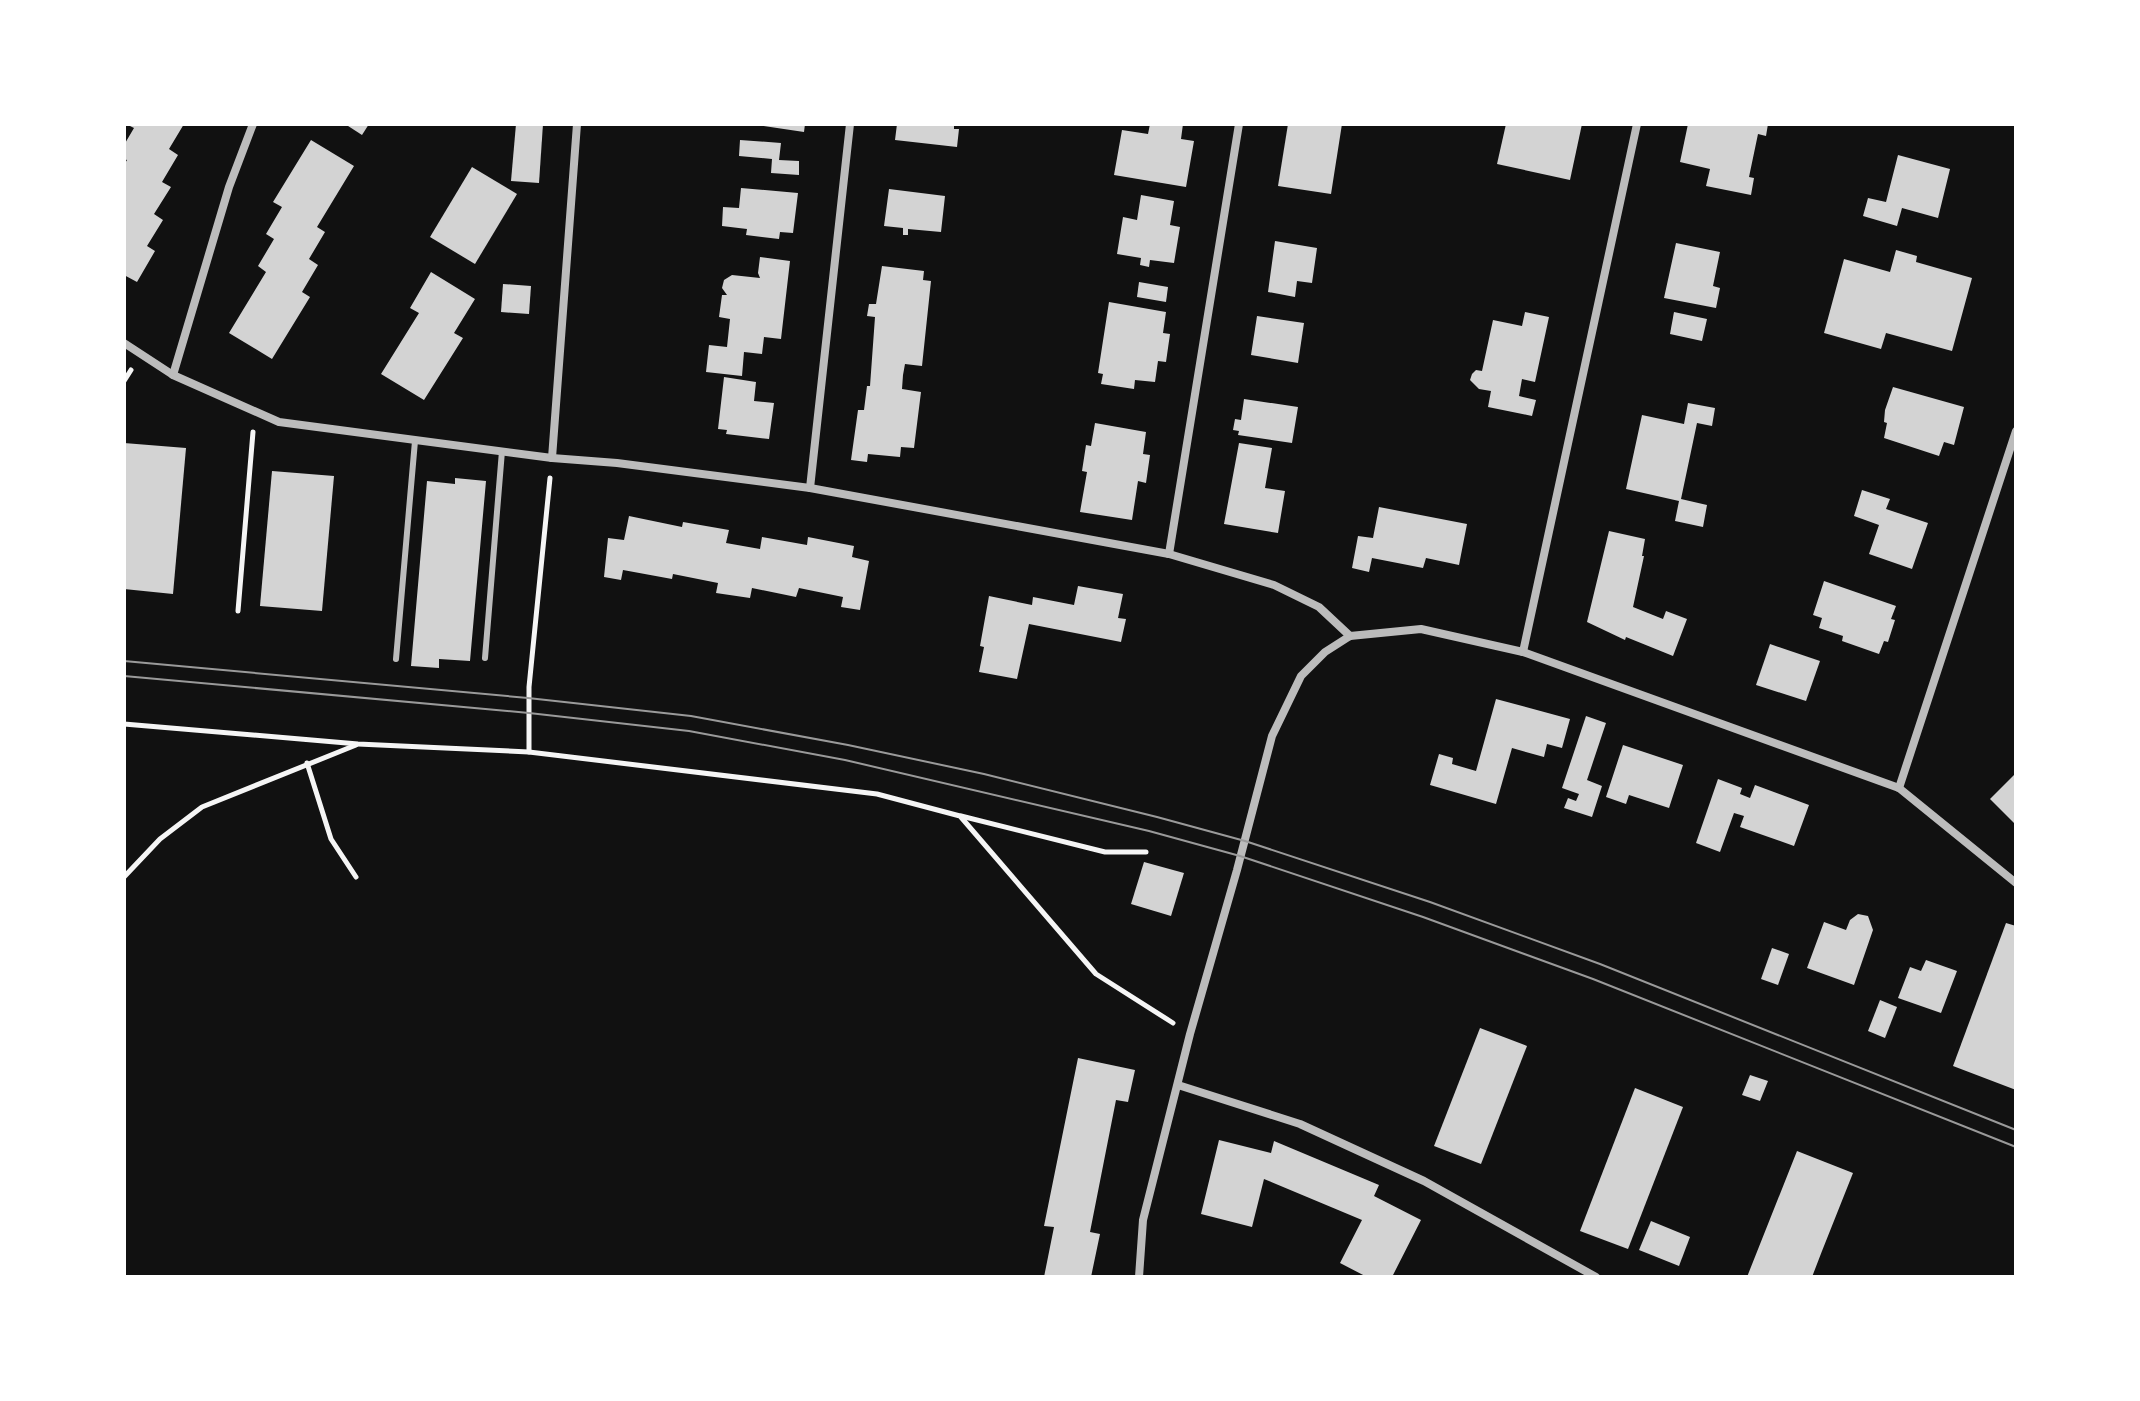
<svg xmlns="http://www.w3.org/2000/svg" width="2140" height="1401" viewBox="0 0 2140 1401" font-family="Arial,sans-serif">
<rect width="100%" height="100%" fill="#111"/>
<g fill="#d3d3d3">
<polygon points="126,124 184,124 169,149 178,155 162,182 171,187 154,214 163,220 147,246 155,251 137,282 124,275 124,165 127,160 124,159 124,145 134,128"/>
<polygon points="345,124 369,124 362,135"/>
<polygon points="516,124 543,124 539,183 511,181"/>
<polygon points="751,124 805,124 804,132"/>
<polygon points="897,124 954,124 954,129 959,129 957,147 895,140"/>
<polygon points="1150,124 1183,124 1181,139 1194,141 1186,187 1114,175 1122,130 1148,134"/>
<polygon points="1288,124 1342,124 1331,194 1278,186"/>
<polygon points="1506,124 1582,124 1570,180 1497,164"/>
<polygon points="1688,124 1768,124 1766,136 1758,134 1749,177 1754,178 1751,195 1706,186 1710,169 1680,162"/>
<polygon points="311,140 354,166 317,227 325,232 309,259 318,265 302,292 310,297 272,359 229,333 266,272 258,266 274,239 266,234 282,207 273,202"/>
<polygon points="740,140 781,143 779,160 799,161 799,175 771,173 772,159 739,156"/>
<polygon points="1898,155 1950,169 1938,218 1902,208 1897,226 1863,216 1868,198 1886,202"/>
<polygon points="472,167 517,194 475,264 430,237"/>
<polygon points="741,188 798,193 793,233 780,232 779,239 746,235 747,229 722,226 723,207 739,208"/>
<polygon points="889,189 945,196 941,232 908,229 908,235 903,235 903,228 884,226"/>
<polygon points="1141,195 1174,201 1170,225 1180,227 1174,263 1150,260 1149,267 1140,265 1141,258 1117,254 1123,217 1137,220"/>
<polygon points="1275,241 1317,248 1312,283 1297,281 1295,297 1268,292"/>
<polygon points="1676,243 1720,252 1713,286 1720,288 1716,308 1664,298"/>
<polygon points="1896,250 1917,256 1916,262 1972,278 1952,351 1886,333 1881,349 1824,333 1844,259 1890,272"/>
<polygon points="760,257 790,261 781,339 764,337 762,354 744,352 742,376 706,372 709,345 727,347 730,319 719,317 722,295 727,295 722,288 724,280 732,275 760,278 758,273"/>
<polygon points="882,266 924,271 923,280 931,281 922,366 905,364 903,375 902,389 921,392 914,448 901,447 900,457 868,454 867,462 851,460 858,410 864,410 867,386 870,386 875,317 867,316 869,304 876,304"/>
<polygon points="431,272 475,299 454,333 463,338 424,400 381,374 419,313 410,308"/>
<polygon points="1139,282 1168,287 1166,302 1137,297"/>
<polygon points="503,284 531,286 529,314 501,312"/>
<polygon points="1109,302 1166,312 1163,333 1170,334 1166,362 1158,361 1155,382 1135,380 1134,389 1101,384 1103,374 1098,373"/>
<polygon points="1525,312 1549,317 1535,382 1522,379 1519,396 1536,400 1532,416 1488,407 1491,391 1479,389 1470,380 1472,374 1476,370 1482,371 1493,320 1522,326"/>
<polygon points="1674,312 1707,319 1702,341 1670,334"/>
<polygon points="1257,316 1304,323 1298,363 1251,355"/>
<polygon points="724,377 756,382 754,401 774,403 769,439 726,434 727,430 718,429"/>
<polygon points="1893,387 1964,407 1954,445 1944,442 1939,456 1884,438 1887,423 1884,422 1885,410"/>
<polygon points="1244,399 1298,407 1292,443 1238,435 1239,431 1233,430 1235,419 1241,420"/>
<polygon points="1688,403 1715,408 1712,426 1697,423 1681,499 1707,505 1703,527 1675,521 1679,501 1626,489 1642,415 1684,424"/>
<polygon points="1095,423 1146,432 1143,454 1150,455 1146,483 1138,481 1132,520 1080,512 1087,472 1082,471 1086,445 1091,446"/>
<polygon points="124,443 186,448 173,594 124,589"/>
<polygon points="1239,443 1272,448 1265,488 1285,491 1278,533 1224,524"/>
<polygon points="272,471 334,476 322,611 260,606"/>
<polygon points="455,478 486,481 470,661 439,659 439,668 411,666 427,481 455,484"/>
<polygon points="1862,490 1890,499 1886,509 1928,523 1912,569 1869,554 1879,525 1854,516"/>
<polygon points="1379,507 1467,524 1459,565 1426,558 1423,568 1372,558 1369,572 1352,568 1358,536 1373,538"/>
<polygon points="629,516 682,527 683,522 729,530 726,543 760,549 762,537 807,545 808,537 854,546 852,557 869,561 860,610 841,607 843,597 799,588 796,597 752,588 750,598 716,593 718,583 673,574 672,579 623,570 621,580 604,577 608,538 624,540"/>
<polygon points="1609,531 1645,539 1642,556 1644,556 1633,607 1663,619 1666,611 1687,619 1673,656 1626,637 1625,640 1587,622"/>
<polygon points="1824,581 1896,606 1891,619 1895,620 1888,642 1884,641 1879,654 1842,641 1843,636 1819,628 1822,618 1813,615"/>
<polygon points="1078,586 1123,594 1118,618 1126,619 1121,642 1029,624 1017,679 979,672 984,647 980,646 989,596 1032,605 1033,597 1074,605"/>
<polygon points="1770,644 1820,661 1806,701 1756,685"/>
<polygon points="1496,699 1570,719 1562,748 1547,744 1544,757 1512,748 1496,804 1430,785 1439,754 1453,758 1452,764 1476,771"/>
<polygon points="1586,716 1606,723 1587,780 1602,786 1592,817 1564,808 1568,798 1576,801 1579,794 1562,788"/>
<polygon points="1623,745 1683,765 1669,808 1629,795 1626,804 1606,797"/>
<polygon points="2016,773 2016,825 1990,799"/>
<polygon points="1718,779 1742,788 1740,794 1750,798 1755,785 1809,805 1794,846 1740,827 1744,816 1734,813 1720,852 1696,843"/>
<polygon points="1144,862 1184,873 1171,916 1131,904"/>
<polygon points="1858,914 1868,916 1873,930 1854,985 1807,968 1824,922 1846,930 1850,920"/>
<polygon points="2006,923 2016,926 2016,1090 1953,1066"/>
<polygon points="1772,948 1789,954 1778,985 1761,979"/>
<polygon points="1926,960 1957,971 1941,1013 1898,998 1910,967 1921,971"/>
<polygon points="1880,1000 1897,1007 1885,1038 1868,1031"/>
<polygon points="1480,1028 1527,1046 1481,1164 1434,1146"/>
<polygon points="1078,1058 1135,1070 1128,1102 1116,1100 1090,1232 1100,1234 1091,1277 1044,1277 1054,1227 1044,1226"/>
<polygon points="1750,1075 1768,1081 1760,1101 1742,1095"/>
<polygon points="1635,1088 1683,1107 1628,1249 1580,1231"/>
<polygon points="1219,1140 1271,1153 1274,1141 1379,1185 1374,1196 1421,1220 1392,1277 1367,1277 1340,1263 1362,1220 1264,1179 1252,1227 1201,1214"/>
<polygon points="1797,1151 1853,1173 1822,1251 1812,1277 1747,1277"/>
<polygon points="1651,1221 1690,1237 1679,1266 1639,1250"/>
</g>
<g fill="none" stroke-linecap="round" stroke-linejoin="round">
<g stroke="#f5f5f5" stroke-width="5">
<polyline points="124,381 131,370"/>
<polyline points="238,611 253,432"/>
<polyline points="124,724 358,744 529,752 877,794 960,816 1096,974 1173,1023"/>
<polyline points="529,752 529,687 550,478"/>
<polyline points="307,763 331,839 356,877"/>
<polyline points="961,816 1105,852 1146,852"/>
<polyline points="124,877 160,839 202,807 356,745"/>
</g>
<g stroke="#bcbcbc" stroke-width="6">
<polyline points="485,658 502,451"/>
<polyline points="396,659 415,441"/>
</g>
<g stroke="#bcbcbc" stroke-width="8">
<polyline points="124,343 173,375 279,422 552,458 617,463 810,488 1169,554 1274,585 1319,607 1350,636"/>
<polyline points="173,375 229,187 253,124"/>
<polyline points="552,458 577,124"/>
<polyline points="810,488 850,124"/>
<polyline points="1169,554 1239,124"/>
<polyline points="1523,652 1637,124"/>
<polyline points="1899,788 2016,431"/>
<polyline points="1178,1085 1300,1124 1424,1181 1596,1277"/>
<polyline points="1139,1277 1143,1220 1190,1034 1237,870 1272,736 1301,676 1325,652 1350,636 1421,629 1523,652 1899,788 2016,883"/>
</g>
<g stroke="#9a9a9a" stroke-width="2">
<polyline points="124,661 528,698 691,716 848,745 984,774 1157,817 1245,841 1430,902 1600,964 2016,1130"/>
<polyline points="124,676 529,713 689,731 845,760 1149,831 1240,856 1423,917 1593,979 2016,1147"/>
</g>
</g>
<rect width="2140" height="1401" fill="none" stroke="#ffffff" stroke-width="252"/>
</svg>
